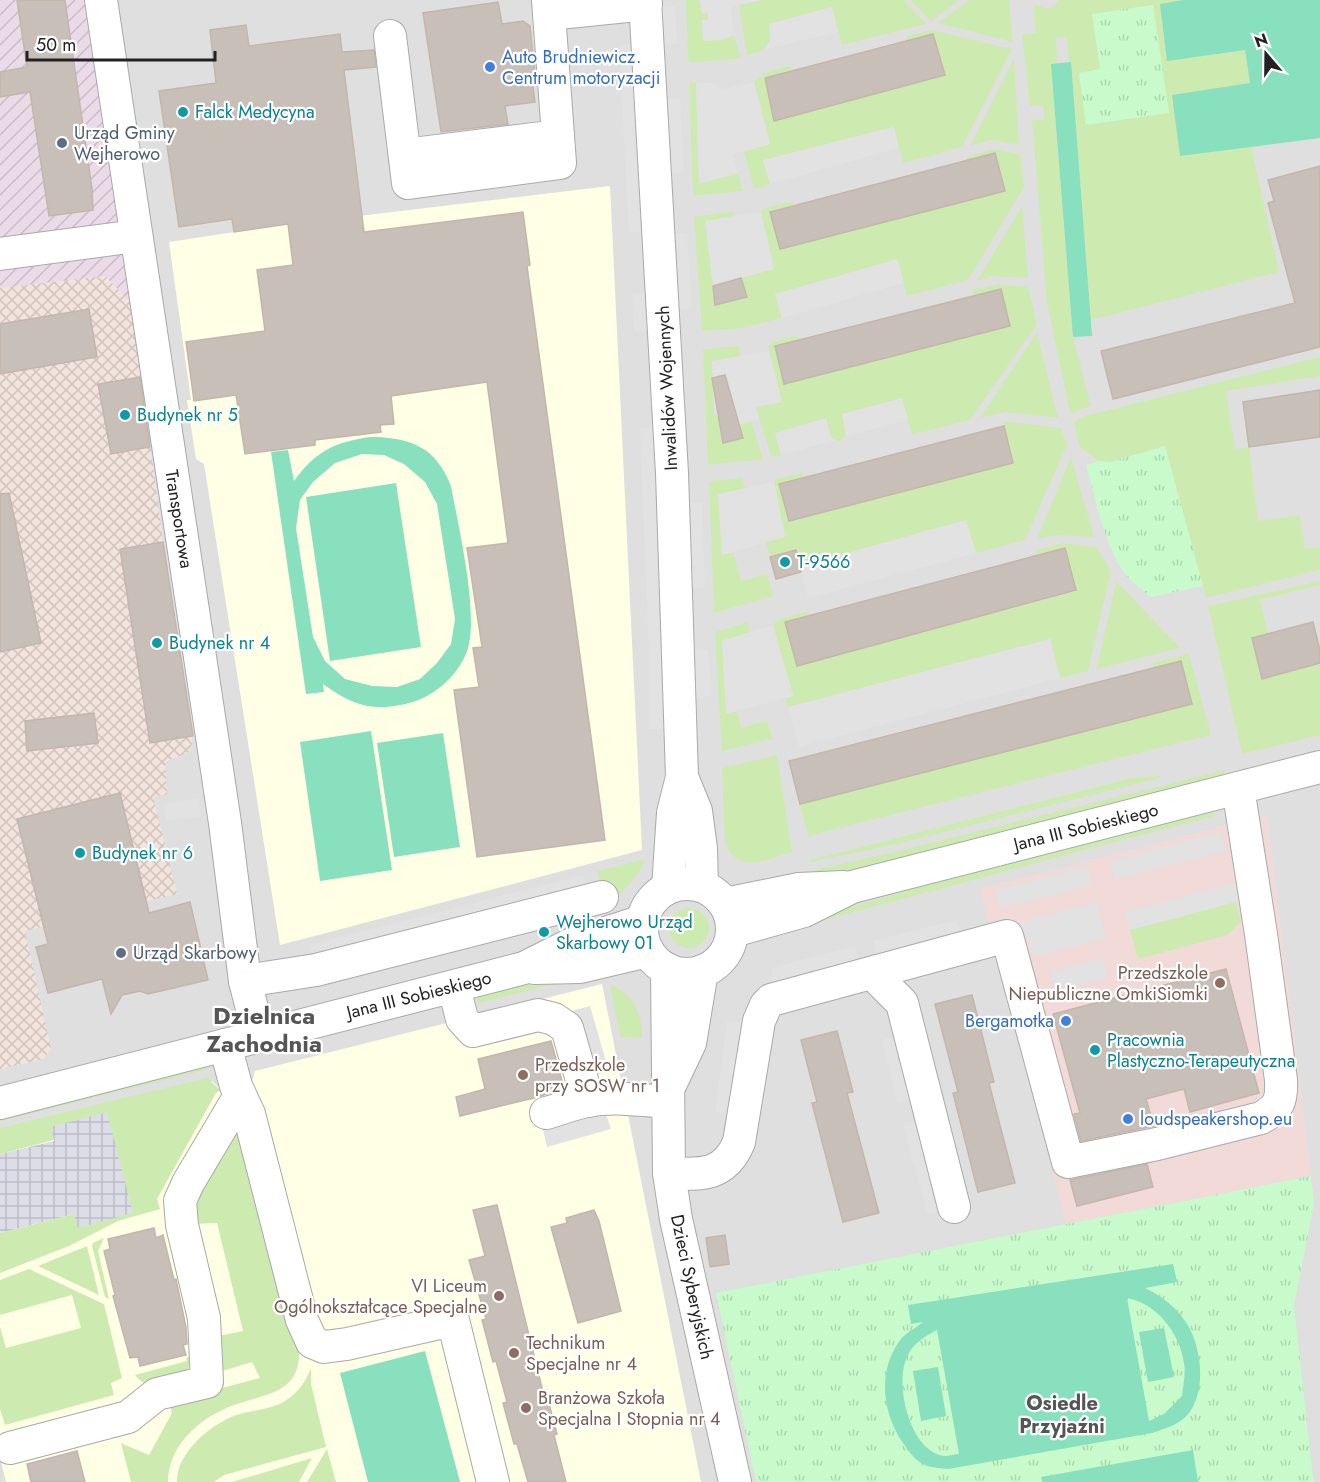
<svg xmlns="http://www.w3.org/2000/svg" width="1320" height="1482" viewBox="0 0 1320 1482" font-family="Jost,sans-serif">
<defs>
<pattern id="industrial-furrows" width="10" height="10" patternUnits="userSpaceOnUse" patternTransform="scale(1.5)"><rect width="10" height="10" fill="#ebdbe8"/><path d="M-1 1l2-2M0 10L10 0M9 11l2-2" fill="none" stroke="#c9bcc7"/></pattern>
<pattern id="military-cross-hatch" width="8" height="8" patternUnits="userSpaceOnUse" patternTransform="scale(1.5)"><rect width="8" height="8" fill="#f3e3dd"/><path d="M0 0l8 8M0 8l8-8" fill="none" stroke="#d0c2bd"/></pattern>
<pattern id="park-tufts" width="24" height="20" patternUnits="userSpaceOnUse" patternTransform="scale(1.5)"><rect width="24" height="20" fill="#c8facc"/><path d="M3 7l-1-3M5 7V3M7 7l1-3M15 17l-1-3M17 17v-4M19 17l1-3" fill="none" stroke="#acd6af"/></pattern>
<pattern id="plaza-grid" width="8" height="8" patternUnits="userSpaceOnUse" patternTransform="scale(1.5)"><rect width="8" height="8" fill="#dddde8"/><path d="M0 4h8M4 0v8" fill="none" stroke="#bdbdc7"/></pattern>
</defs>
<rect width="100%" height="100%" fill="#f2efe9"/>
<rect fill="#e0dfdf" x="0" y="0" width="1320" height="1482"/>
<polygon fill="#f2dad9" points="1267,815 1311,1176 1066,1224 980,889"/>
<polygon fill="url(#industrial-furrows)" points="0,0 86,0 132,304 105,276 0,288"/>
<g fill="#ffffe5">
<polygon points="610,186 642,850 280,945 204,464 196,459 187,400 191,400 169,242 275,226"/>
<polygon points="602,984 701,1482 6,1482 0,1458 0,1134 212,1081 221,1090 252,1082 255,1071"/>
</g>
<polygon fill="url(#military-cross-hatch)" points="105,276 132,304 163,542 193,736 191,749 187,753 165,762 167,794 153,797 177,894 25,931 51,1049 43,1059 0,1069 0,288"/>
<g fill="#cdebb0" fill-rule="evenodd">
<polygon points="686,0 700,0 702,14 708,13 708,20 702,20 721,40 734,35 741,58 691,63 688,60"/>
<path d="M 762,0 L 904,0 L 926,24 L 842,45 L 832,7 L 769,24 C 772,47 768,49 747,56 L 739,5 Z"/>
<polygon points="910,0 959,0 931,21"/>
<polygon points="969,0 1009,0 1013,42 938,23"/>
<path d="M 1059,0 L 1183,0 L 1160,4 L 1245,50 L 1250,83 L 1180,156 L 1251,146 L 1279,272 L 1091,320 L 1071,63 L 1069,63 L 1067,37 L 1056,38 L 1057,64 L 1051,65 L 1073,337 L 1091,406 L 1070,413 L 1047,303 L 1032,120 L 1044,119 L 1043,105 L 1030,106 L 1022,34 L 1036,33 L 1033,9 L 1035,5 L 1050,9 ZM 1100,69 L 1169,113 L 1079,73 Z"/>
<polygon points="932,30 1012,49 962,147 903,163 894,127 764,160 770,184 754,189 744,152 770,144 754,82 764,73 790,66 791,71 765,78 774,121 944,75 933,34 908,40 906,36"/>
<polygon points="1014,59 1019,145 991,140 970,146"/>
<polygon points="689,80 696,83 699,184 738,173 743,191 693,196"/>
<polygon points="994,149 1020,154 1024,187 968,280 907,296 897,260 775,294 782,318 743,328 702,331 694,217 733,211 734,216 705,221 715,304 747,296 741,278 774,268 761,212 763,209 793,201 795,206 1005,190 995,153 969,160 968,156"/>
<polygon points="1022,206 1028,278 993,276 977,281"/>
<polygon points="999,284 1028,287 1037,324 970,420 912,434 901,398 847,433 841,441 837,441 831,437 826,419 775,434 781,455 771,457 756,407 782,402 769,351 769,345 773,342 798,335 799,340 775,346 785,384 1010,326 1001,289 974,295 973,290"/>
<polygon points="1037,332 1058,418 1006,412 980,418"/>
<polygon points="739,346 740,356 712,361 715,415 718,414 723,443 742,438 739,425 751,421 763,459 708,465 703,349"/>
<polygon points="1320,357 1320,376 1226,391 1235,449 1249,447 1258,521 1300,515 1305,549 1320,547 1320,570 1206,598 1165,446 1111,462 1099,461 1079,446 1074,422 1081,417"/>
<polygon points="1003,421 1061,428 1067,445 1025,540 976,553 966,520 800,566 796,551 770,557 766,542 785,537 774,482 776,479 802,473 804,477 779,484 789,521 1013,463"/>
<polygon points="1071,457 1094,537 1056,535 1037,539"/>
<polygon points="742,478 745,488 718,495 723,555 733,552 741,581 767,574 773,596 714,613 709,481"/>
<polygon points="1063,543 1097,547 1111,571 1088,671 1060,678 1050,639 788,707 785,698 793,695 773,625 777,620 808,611 810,616 785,623 797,666 1076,591 1065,548 1038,555 1036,550"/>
<polygon points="1116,581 1180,648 1097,669"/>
<polygon points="1320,581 1320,585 1260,600 1268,634 1252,638 1262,678 1320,663 1320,735 1242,754 1208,606"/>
<polygon points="748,622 750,632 722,641 727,713 737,711 741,728 767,720 772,739 722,751 715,632"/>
<polygon points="1189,654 1211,735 808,836 800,804 1191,704 1154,668 1152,663"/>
<path d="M 777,755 L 792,852 C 766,859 739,876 725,843 L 722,768 Z"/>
<polygon points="1225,770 1224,774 1219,778 874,865 780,883 779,878 902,850"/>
<polygon points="1159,776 1160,778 892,845 810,862 810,860 1117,782 1137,777"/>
<path d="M 1208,811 L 1219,815 C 1076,851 935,891 793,928 L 791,926 C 929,882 1068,847 1208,811 Z"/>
<path d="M 645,859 C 639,877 620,895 606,906 L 597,871 Z"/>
<polygon points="1236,902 1241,922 1228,935 1138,959 1130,930"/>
<circle cx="689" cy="928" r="20"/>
<polygon points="572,977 573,979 475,1004 479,997 487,993"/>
<path d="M 610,984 C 634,995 642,1013 642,1038 L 620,1037 Z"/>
<polygon points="207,1066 209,1069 0,1121 0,1115"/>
<polygon points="211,1077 212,1083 221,1090 216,1093 157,1199 160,1209 118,1221 69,1246 0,1273 0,1233 74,1214 78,1228 51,1127 54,1140 0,1154 0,1128"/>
<path d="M 237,1119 L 298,1340 C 305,1390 275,1392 237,1404 C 203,1415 168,1444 168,1482 L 131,1482 L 121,1443 L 149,1455 L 172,1413 L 169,1402 L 260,1378 L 252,1362 L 216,1373 L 209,1338 L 243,1331 L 217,1223 L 193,1224 L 197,1198 Z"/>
<polygon points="104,1238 98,1251 109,1299 105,1297 92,1246 93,1243"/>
<polygon points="87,1246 99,1295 38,1266"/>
<polygon points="29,1269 104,1304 122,1378 111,1383 114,1395 5,1425 0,1409 0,1327 6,1348 81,1328 72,1295 0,1315 0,1280"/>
<path d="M 195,1355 L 183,1379 C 164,1383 149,1393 135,1375 L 187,1361 L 186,1358 Z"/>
<path d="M 311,1368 L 311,1384 L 326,1447 L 224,1475 L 214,1482 L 177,1482 C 176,1453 211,1424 236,1415 C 252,1410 270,1410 285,1401 C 298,1393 306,1381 311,1368 Z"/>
<polygon points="327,1449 336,1482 307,1482"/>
<polygon points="312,1458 299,1482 232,1482"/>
</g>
<g fill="url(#park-tufts)">
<polygon points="1153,5 1169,113 1086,125 1079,73 1100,69 1092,14"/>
<path d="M 1165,446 L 1203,586 L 1151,597 C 1139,588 1125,577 1118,563 C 1102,533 1095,497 1086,465 L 1099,461 L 1111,462 Z"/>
<polygon points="1311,1176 1314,1204 1294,1306 1313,1478 1315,1482 756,1482 716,1293"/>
</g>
<g fill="#88e0be" fill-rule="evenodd">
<polygon points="1183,0 1320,0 1320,138 1180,156 1172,95 1250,83 1245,50 1167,61 1160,4"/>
<polygon points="1071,62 1092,336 1073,337 1051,64"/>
<path d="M 370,437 C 410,437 436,447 451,486 C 458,525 481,620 466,654 C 456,677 435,695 413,702 C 375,713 353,706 323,684 L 324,692 L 306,694 L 271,452 L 288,450 L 294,481 C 315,452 334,442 370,437 ZM 362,454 L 384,455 L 404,464 L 425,482 L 437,504 L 455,619 L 451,644 L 437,663 L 420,679 L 397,687 L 372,686 L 345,679 L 325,661 L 313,637 L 296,528 L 300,500 L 313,482 L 335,463 Z"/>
<polygon points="396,483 421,647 330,661 306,497"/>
<polygon points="371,731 392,870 320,881 300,742"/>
<polygon points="443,733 460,847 394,857 377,743"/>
<path d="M 1173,1264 L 1177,1282 L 1145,1288 C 1161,1295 1178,1309 1187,1324 C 1201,1346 1206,1387 1191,1410 C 1183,1424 1166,1428 1152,1433 L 948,1469 C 941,1468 932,1468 925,1465 C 915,1461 909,1451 903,1443 C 882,1413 877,1370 901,1339 C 906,1333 916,1328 923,1322 L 911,1324 L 908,1305 ZM 1127,1298 C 1156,1303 1180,1333 1184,1363 C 1186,1373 1183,1386 1182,1396 L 1164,1414 L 1149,1421 ZM 937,1330 L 959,1454 C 955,1454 949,1456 945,1456 C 910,1453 894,1384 907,1357 C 913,1343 924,1337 937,1330 Z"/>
<polygon points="1164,1328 1174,1377 1148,1382 1139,1332"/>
<polygon points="425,1351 460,1482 368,1482 340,1373"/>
<polygon points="938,1367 946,1416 921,1421 913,1371"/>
<polygon points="1193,1450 1198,1482 1042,1482 1041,1477"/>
</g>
<g fill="#e2e2e2">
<polygon points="700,0 762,0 731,7 734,35 721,40 703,41 702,20 708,20 708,13 702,14"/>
<polygon points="675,6 677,44 662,45 660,7"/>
<polygon points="832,7 838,32 764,50 771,39 769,24"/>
<polygon points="635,44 643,232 629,233 619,45"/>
<polygon points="754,82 770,144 733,154 738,173 699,184 696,83 710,83 717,85 721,90"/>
<polygon points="680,98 684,173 669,174 663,99"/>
<polygon points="894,127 899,148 770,184 763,160"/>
<polygon points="761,212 774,269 713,286 705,221"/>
<polygon points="687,233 692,308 676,309 671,234"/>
<polygon points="897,259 904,283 782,318 775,294"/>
<polygon points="647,293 649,330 634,331 632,294"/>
<polygon points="769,351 782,402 756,407 759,419 739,425 735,411 714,415 712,361"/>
<polygon points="902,398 908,420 846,436 842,414"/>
<polygon points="826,418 831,437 835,440 781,455 775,433"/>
<polygon points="655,427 667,729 649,729 649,654 640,428"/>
<polygon points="774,482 785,537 722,555 718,494"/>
<polygon points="686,503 702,503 705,587 691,588"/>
<polygon points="966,520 976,553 808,598 800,566"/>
<polygon points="773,625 793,696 726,714 722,641"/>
<polygon points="1050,639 1060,678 799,747 788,707"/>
<polygon points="708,649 712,696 694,698 692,650"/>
<polygon points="199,798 201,816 166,821 164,804"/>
<polygon points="1221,832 1226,851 1115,879 1110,861"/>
<polygon points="1087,866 1092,885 1000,908 996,890"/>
<polygon points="583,875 588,891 314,961 310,945"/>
<polygon points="1234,883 1239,901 1130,930 1125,912"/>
<polygon points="1097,902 1106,938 1033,957 1029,939 1019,942 1015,924"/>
<polygon points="956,920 962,933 873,957 876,949 873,941"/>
<polygon points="854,946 857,956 863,960 771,986 773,978 771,968"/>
<polygon points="1103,958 1108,977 1055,991 1050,972"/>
<polygon points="590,1006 609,1072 586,1077 568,1012"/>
<polygon points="744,1020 729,1116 726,1113 715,1112 727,1021 740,1022"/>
<polygon points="899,1035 916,1100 898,1104 882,1040"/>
<polygon points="603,1105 611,1129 547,1147 541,1121"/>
<polygon points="921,1118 945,1210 927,1214 903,1123"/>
</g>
<polygon fill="url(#plaza-grid)" points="107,1112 133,1213 78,1228 74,1214 0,1233 0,1154 54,1141 51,1127"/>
<g fill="#c7bfb8" stroke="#c4b6ab" stroke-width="1.5">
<polygon points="17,0 65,0 92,189 93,210 49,216 30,92 0,97 0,72 27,67"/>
<polygon points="498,2 502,24 523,21 530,26 535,75 532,80 535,102 505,106 508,124 441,132 423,13"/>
<polygon points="246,25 249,46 340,34 342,52 374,50 376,67 344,70 364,232 523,212 530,265 527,266 605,840 477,857 454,690 479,687 473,648 482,647 467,548 508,543 487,382 391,396 394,424 380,425 381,432 315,440 315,445 245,454 236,395 194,401 186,342 265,331 257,270 293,265 288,224 234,232 232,219 179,227 159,91 216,83 210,30"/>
<polygon points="933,34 945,75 774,121 765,78"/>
<polygon points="995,153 1005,191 780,249 770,212"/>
<polygon points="1320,166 1320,347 1113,399 1101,351 1295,303 1268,203 1274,201 1268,180"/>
<polygon points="741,278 747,297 715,305 713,286"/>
<polygon points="1001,289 1010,326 784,384 775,346"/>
<polygon points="89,309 97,357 0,374 0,324"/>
<polygon points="725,375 743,438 723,443 712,378"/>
<polygon points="140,377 150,447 111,454 98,384"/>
<polygon points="1320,390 1320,437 1249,447 1243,402"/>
<polygon points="1004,426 1013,463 789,521 779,484"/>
<polygon points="9,493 41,643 0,652 0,494"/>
<polygon points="163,542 193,736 150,743 120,549"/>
<polygon points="1065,548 1076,590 797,666 785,622"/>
<polygon points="796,550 801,572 776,579 770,557"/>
<polygon points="1313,622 1320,650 1320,663 1262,679 1252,638"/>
<polygon points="1181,661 1192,704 800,804 789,761"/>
<polygon points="94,713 98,743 27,751 25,721"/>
<polygon points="120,793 149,913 190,902 208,980 148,994 140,991 122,995 111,1014 102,979 48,993 36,947 48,944 17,819"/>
<polygon points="1226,969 1259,1093 1190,1112 1184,1089 1146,1099 1154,1126 1081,1141 1074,1114 1080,1113 1053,1014"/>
<polygon points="972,995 994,1082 989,1083 1015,1183 978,1192 953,1093 958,1092 935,1004"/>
<polygon points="837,1031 853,1092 847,1093 879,1213 843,1222 812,1103 817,1102 801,1040"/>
<polygon points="551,1041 564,1088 538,1097 460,1116 456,1097 485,1089 478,1059"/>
<polygon points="1147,1164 1153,1187 1077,1206 1070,1180"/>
<polygon points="497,1205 543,1392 546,1392 557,1434 554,1435 566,1482 528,1482 517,1444 514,1444 503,1403 507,1402 496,1361 493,1362 482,1320 486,1319 469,1260 485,1256 473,1210"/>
<polygon points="594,1210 599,1221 621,1311 578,1323 551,1227 567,1223 566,1218"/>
<polygon points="154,1228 156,1238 163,1235 174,1280 176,1279 186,1327 187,1344 183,1345 186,1355 140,1366 138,1357 130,1358 113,1296 115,1295 104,1251 110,1249 108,1239"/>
<polygon points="725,1235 729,1264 710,1267 706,1238"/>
<polygon points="77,1451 85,1482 31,1482 27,1464"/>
</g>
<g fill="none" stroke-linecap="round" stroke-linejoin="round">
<defs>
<g id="minor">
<polyline points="101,0 225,823 245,981 259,1036"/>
<polyline points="645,0 672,473 682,777 673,813 668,888"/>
<polyline points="549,14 646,4"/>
<polyline points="390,36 408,183 560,163 548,0"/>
<polyline points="405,155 558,136"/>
<polyline points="0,254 136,236"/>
<polyline points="682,777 696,811 701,849 702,886"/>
<circle cx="687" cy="929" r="45"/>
<polyline points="725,904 799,889 843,887"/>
<polyline points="733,931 804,911 852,887 1320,767"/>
<polyline points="534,968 580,967 648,951"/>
<polyline points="667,969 669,1173 676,1219 735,1482"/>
<polyline points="877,971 880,981 902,1003 954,1207"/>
<polyline points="245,981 316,970 602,897"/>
<polyline points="454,987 462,1019 473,1031 538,1015 554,1019 567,1028 588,1101"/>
<polyline points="225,1045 236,1086 249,1114 302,1320 312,1342 324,1347 347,1344 453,1320 493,1482"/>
<polyline points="671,1083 690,1043 702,971"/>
<polyline points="0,1103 524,968 572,944 643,921"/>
<path d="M 546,1113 C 560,1109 573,1104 587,1101 C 614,1096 642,1100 668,1102"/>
<path d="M 669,1173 C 702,1175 725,1176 739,1142 L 759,1021 L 766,1005 L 771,1000 L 1007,936 L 1068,1162 L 1157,1144 L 1261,1118 C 1279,1108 1282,1101 1281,1080 L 1261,934 L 1238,788"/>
<polyline points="10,1448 128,1417 157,1394 207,1382 204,1318 182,1225 180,1201 188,1183 235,1104 242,1100"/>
</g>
</defs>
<use href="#minor" stroke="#a9a9a9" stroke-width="34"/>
<use href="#minor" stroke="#fff" stroke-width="32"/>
</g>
<g fill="#3f7fe0" stroke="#fff" stroke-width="2">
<circle cx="490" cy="67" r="6"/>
<circle cx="1066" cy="1021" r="6"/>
<circle cx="1128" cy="1119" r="6"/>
</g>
<g fill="#0f9aa8" stroke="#fff" stroke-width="2">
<circle cx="183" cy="112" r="6"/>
<circle cx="125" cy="415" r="6"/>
<circle cx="785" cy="562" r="6"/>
<circle cx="157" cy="643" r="6"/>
<circle cx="80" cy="853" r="6"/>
<circle cx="544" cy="932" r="6"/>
<circle cx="1095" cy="1050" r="6"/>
</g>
<g fill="#5c6f8a" stroke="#fff" stroke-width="2">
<circle cx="62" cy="143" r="6"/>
<circle cx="121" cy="953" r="6"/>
</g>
<g fill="#8d6e63" stroke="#fff" stroke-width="2">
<circle cx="1220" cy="983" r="6"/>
<circle cx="523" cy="1075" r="6"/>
<circle cx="499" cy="1296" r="6"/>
<circle cx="514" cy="1353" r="6"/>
<circle cx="526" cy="1408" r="6"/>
</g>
<g text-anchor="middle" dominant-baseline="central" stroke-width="4.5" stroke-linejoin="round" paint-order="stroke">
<g font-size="18" fill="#366cbe" stroke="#fff" text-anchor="start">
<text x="502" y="57">Auto Brudniewicz.<tspan x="502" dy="21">Centrum motoryzacji</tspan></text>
<text x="1054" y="1021" text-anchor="end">Bergamotka</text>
<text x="1140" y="1119">loudspeakershop.eu</text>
</g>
<g font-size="18" fill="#0d838f" stroke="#fff" text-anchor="start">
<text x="195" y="112">Falck Medycyna</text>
<text x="137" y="415">Budynek nr 5</text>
<text x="797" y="562">T-9566</text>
<text x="169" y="643">Budynek nr 4</text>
<text x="92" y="853">Budynek nr 6</text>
<text x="556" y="922">Wejherowo Urząd<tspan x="556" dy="21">Skarbowy 01</tspan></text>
<text x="1107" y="1040">Pracownia<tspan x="1107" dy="21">Plastyczno-Terapeutyczna</tspan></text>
</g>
<g font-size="18" fill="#4e5e75" stroke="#fff" text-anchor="start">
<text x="74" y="133">Urząd Gminy<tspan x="74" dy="21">Wejherowo</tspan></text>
<text x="133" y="953">Urząd Skarbowy</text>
</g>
<g font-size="18" fill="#222" stroke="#fff">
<text transform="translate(667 388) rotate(-93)">Inwalidów Wojennych</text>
<text transform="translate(179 519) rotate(81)">Transportowa</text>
<text transform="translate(1086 827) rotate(-14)">Jana III Sobieskiego</text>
<text transform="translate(419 995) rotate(-14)">Jana III Sobieskiego</text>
<text transform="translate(692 1287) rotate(78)">Dzieci Syberyjskich</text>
</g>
<g font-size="18" fill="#785e54" stroke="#fff" text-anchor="start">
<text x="1208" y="973" text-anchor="end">Przedszkole<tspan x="1208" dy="21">Niepubliczne OmkiSiomki</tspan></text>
<text x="535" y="1065">Przedszkole<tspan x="535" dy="21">przy SOSW nr 1</tspan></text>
<text x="487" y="1286" text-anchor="end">VI Liceum<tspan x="487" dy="21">Ogólnokształcące Specjalne</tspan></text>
<text x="526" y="1343">Technikum<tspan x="526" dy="21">Specjalne nr 4</tspan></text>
<text x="538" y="1398">Branżowa Szkoła<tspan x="538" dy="21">Specjalna I Stopnia nr 4</tspan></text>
</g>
<g font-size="20" font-weight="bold" fill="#555" stroke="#fff">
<text x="1062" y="1403">Osiedle<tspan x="1062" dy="23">Przyjaźni</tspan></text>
</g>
<g font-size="24" font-weight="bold" fill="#555" stroke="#fff">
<text x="264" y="1015">Dzielnica<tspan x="264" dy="28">Zachodnia</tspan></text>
</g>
</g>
<g transform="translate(1266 54) rotate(340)" stroke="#ffffff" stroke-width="4.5" paint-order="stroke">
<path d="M0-4.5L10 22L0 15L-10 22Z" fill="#222222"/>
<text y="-9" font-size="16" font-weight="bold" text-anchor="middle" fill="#222222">N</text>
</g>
<path d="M27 51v9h188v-9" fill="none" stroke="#222222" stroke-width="3"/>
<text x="36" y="51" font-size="18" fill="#222222" stroke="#ffffff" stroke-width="4.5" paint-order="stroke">50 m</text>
</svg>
